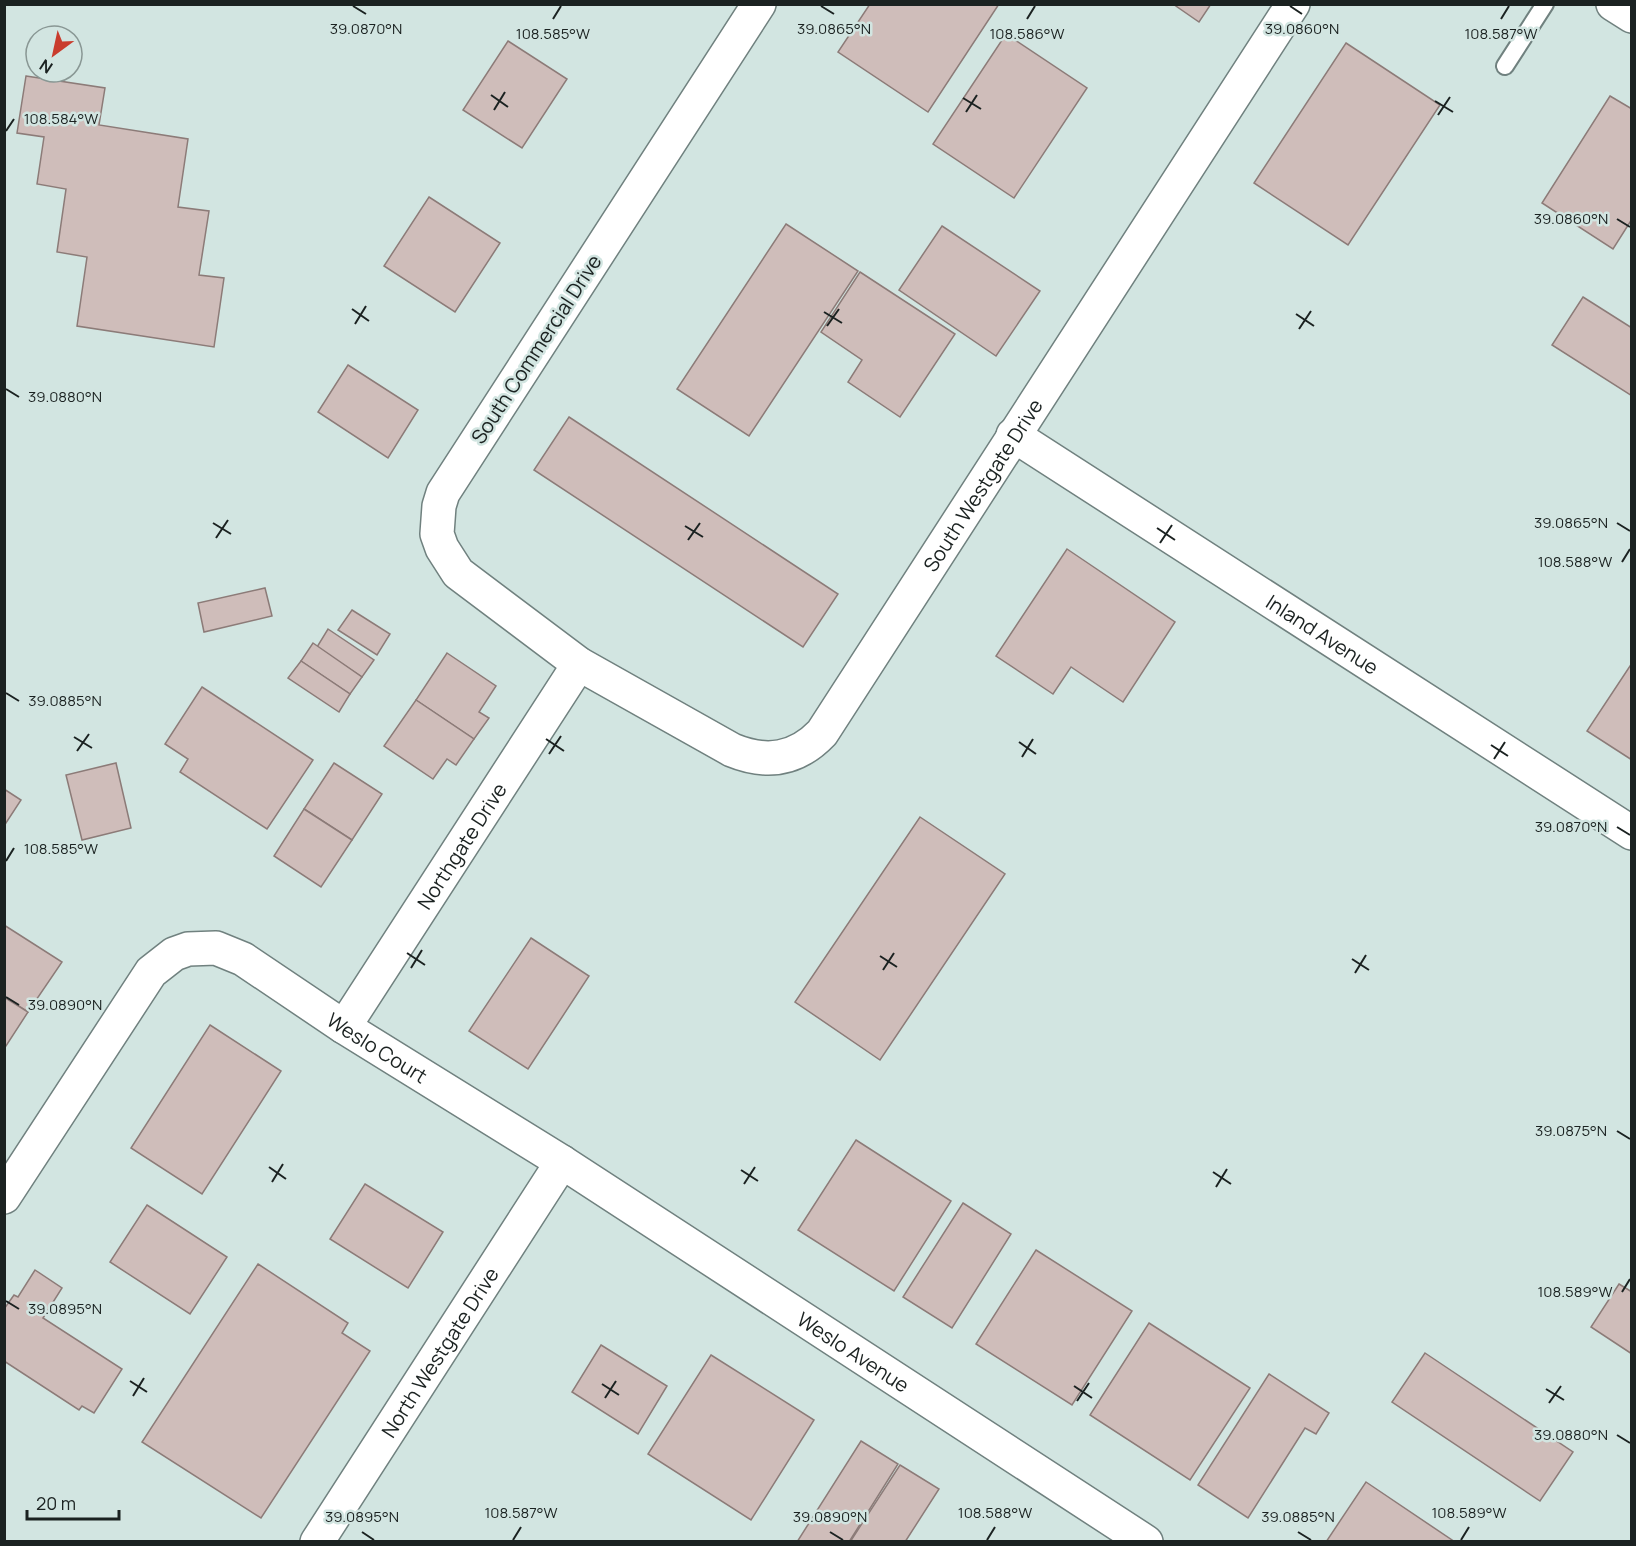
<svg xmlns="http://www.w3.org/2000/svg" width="1636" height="1546" viewBox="0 0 1636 1546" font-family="Manrope,sans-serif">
<rect width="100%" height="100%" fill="#d2e5e1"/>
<g fill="#cfbdba" stroke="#8c7b78" stroke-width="1.5">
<polygon points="870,4 999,4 928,112 838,52"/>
<polygon points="1173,4 1211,4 1199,22"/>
<polygon points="1006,34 1087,88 1014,198 933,144"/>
<polygon points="508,41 567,79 522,148 463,110"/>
<polygon points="1346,43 1440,105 1348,245 1254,183"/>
<polygon points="26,76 105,88 99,125 188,139 178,207 209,211 199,275 224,278 214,347 77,326 87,257 57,252 66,189 37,184 44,137 17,133"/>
<polygon points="1610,96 1632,109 1632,219 1613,249 1542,203"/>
<polygon points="429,197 500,243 455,312 384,266"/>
<polygon points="786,224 858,271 749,436 677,389"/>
<polygon points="942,226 1040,291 996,356 899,290"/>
<polygon points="860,272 955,334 900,417 848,382 862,360 821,332"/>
<polygon points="1583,297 1632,328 1632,396 1552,345"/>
<polygon points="348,365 418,410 388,458 318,412"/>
<polygon points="569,417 838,594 803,647 534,470"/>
<polygon points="1067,549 1175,622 1123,702 1071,667 1053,694 996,656"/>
<polygon points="265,588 272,616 204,632 198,603"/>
<polygon points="352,610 390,634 377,655 338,630"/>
<polygon points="328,629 374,660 362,677 317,647"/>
<polygon points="313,643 362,677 350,694 301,661"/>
<polygon points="447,653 496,686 479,712 489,718 474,739 416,700"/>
<polygon points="301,661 350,694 339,712 288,678"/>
<polygon points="1632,663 1632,760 1587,731"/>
<polygon points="202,687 313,760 267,829 180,772 188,759 165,744"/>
<polygon points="416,700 474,739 456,765 447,759 433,779 384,746"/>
<polygon points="116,763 131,828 82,840 66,775"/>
<polygon points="334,763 382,794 352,840 304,809"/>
<polygon points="4,789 21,800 4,826"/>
<polygon points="304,809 352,840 321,887 274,856"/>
<polygon points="920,817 1005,874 880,1060 795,1002"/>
<polygon points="4,925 62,962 28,1012 4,997"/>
<polygon points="531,938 589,976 528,1069 469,1031"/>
<polygon points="4,997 28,1012 4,1049"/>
<polygon points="210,1025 281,1071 202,1194 131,1148"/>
<polygon points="856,1140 951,1201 894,1291 798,1230"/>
<polygon points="365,1184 443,1232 408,1288 330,1239"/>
<polygon points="963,1203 1011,1234 952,1328 903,1297"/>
<polygon points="147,1205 227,1257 190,1314 110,1262"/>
<polygon points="1036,1250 1132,1311 1072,1405 976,1344"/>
<polygon points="258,1264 348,1323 342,1333 370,1351 261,1518 142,1442"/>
<polygon points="35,1270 62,1288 43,1318 122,1369 94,1413 82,1406 79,1410 4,1361 4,1309 14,1295 18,1297"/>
<polygon points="1619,1284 1632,1292 1632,1354 1591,1327"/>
<polygon points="1149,1323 1250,1388 1190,1480 1090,1415"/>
<polygon points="601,1345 667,1386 638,1434 572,1392"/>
<polygon points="1425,1353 1573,1452 1540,1501 1392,1402"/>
<polygon points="711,1355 814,1420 751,1520 648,1454"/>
<polygon points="1269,1374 1329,1413 1316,1434 1305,1428 1248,1518 1198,1485"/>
<polygon points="861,1441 898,1464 849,1542 797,1542"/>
<polygon points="900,1465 939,1489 905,1542 850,1542"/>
<polygon points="1366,1482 1455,1542 1326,1542"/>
</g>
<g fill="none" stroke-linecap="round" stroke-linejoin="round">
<defs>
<polyline id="lane" points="1505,66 1545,4"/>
<g id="street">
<path id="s1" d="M 759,4 L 443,493 L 439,506 L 437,534 L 442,548 L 458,573 L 579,664 L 732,750 C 766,764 796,760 822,733 L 1293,4"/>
<polyline points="1613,4 1632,16"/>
<path id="s2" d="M 1013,435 L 1632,833"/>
<path id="s3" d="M 344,1027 L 579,664"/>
<path id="s4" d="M 4,1197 L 151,972 L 174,954 L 188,949 L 216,948 L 243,959 L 344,1027 L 562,1162 L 1146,1542"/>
<path id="s5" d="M 317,1542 L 562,1162"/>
</g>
</defs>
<use href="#lane" stroke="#70817f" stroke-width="20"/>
<use href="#street" stroke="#70817f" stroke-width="36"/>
<use href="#lane" stroke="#fff" stroke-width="16"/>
<use href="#street" stroke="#fff" stroke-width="33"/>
</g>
<path fill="none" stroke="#1b2221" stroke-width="2" d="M 353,6 L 366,14M 821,6 L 834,14M 1290,6 L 1302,14M 553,19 L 561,6M 1027,19 L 1035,6M 1501,19 L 1509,6M 491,95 L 508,107M 963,98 L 981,109M 1435,101 L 1453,112M 494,110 L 505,92M 966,112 L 977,95M 1438,115 L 1450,97M 6,131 L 14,119M 1617,219 L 1630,227M 352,309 L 369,321M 824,312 L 842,323M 1296,314 L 1314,326M 355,324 L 366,306M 827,326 L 839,309M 1299,329 L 1311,311M 6,389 L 19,397M 213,523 L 231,534M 1617,523 L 1630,531M 685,526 L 703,537M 1157,528 L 1175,540M 216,538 L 228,520M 688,540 L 700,523M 1160,543 L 1172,525M 1622,562 L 1630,549M 6,693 L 19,701M 74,737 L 92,748M 546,739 L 564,751M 1019,742 L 1036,754M 1491,745 L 1508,756M 77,751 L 89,734M 549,754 L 561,736M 1022,757 L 1033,739M 1494,759 L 1505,742M 1617,827 L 1630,835M 6,861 L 14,848M 407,953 L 425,965M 880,956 L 897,967M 1352,959 L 1369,970M 411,968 L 422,950M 883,970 L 894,953M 1355,973 L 1366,955M 6,997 L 19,1005M 1617,1131 L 1630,1139M 269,1167 L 286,1179M 741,1170 L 758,1181M 1213,1172 L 1231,1184M 272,1182 L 283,1164M 744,1184 L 755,1167M 1216,1187 L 1227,1169M 1622,1292 L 1630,1279M 6,1301 L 19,1309M 130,1381 L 147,1392M 602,1384 L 619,1395M 1074,1386 L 1092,1398M 1546,1389 L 1564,1400M 133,1396 L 144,1378M 605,1398 L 616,1381M 1077,1401 L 1089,1383M 1549,1403 L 1561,1386M 1617,1435 L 1630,1443M 362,1532 L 374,1540M 830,1532 L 843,1540M 1298,1532 L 1311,1540M 513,1540 L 521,1527M 987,1540 L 995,1527M 1461,1540 L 1469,1527"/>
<g text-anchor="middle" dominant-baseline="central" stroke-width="5" stroke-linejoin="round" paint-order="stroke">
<g font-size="20" fill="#1b2221" stroke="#d2e5e1">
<text transform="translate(536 349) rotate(-57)">South Commercial Drive</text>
<text stroke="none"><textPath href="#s1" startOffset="1389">South Westgate Drive</textPath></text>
<text stroke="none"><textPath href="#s2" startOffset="368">Inland Avenue</textPath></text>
<text stroke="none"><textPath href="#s3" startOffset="216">Northgate Drive</textPath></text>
<text stroke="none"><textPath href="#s4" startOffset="531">Weslo Court</textPath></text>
<text stroke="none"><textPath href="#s5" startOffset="226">North Westgate Drive</textPath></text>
<text stroke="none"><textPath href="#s4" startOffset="1096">Weslo Avenue</textPath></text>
</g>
</g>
<g font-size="15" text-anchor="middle" fill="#1b2221" stroke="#d2e5e1" stroke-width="5" stroke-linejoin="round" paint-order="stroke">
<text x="366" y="34">39.0870°N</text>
<text x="834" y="34">39.0865°N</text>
<text x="1302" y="34">39.0860°N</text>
<text x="1027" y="39">108.586°W</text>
<text x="553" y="39">108.585°W</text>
<text x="1501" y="39">108.587°W</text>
<text x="61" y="124">108.584°W</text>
<text x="1571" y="224">39.0860°N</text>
<text x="65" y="402">39.0880°N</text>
<text x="1571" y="528">39.0865°N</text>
<text x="1575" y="567">108.588°W</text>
<text x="65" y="706">39.0885°N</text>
<text x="1571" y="832">39.0870°N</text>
<text x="61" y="854">108.585°W</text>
<text x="65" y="1010">39.0890°N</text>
<text x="1571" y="1136">39.0875°N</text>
<text x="1575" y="1297">108.589°W</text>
<text x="65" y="1314">39.0895°N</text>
<text x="1571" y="1440">39.0880°N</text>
<text x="521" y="1518">108.587°W</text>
<text x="995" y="1518">108.588°W</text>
<text x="1469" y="1518">108.589°W</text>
<text x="362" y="1522">39.0895°N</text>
<text x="830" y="1522">39.0890°N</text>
<text x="1298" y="1522">39.0885°N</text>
</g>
<rect width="1636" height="1546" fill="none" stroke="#1b2221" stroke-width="12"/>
<g transform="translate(54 54) rotate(213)"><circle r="28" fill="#d2e5e1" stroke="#899794" stroke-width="1.5"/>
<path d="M0-4.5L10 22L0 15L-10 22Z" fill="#c93c2d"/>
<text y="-9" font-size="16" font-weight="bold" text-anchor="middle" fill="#1b2221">N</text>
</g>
<path d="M27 1510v9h92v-9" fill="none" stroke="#1b2221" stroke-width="3"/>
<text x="36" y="1510" font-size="18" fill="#1b2221" stroke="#d2e5e1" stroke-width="4.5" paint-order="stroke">20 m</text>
</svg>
